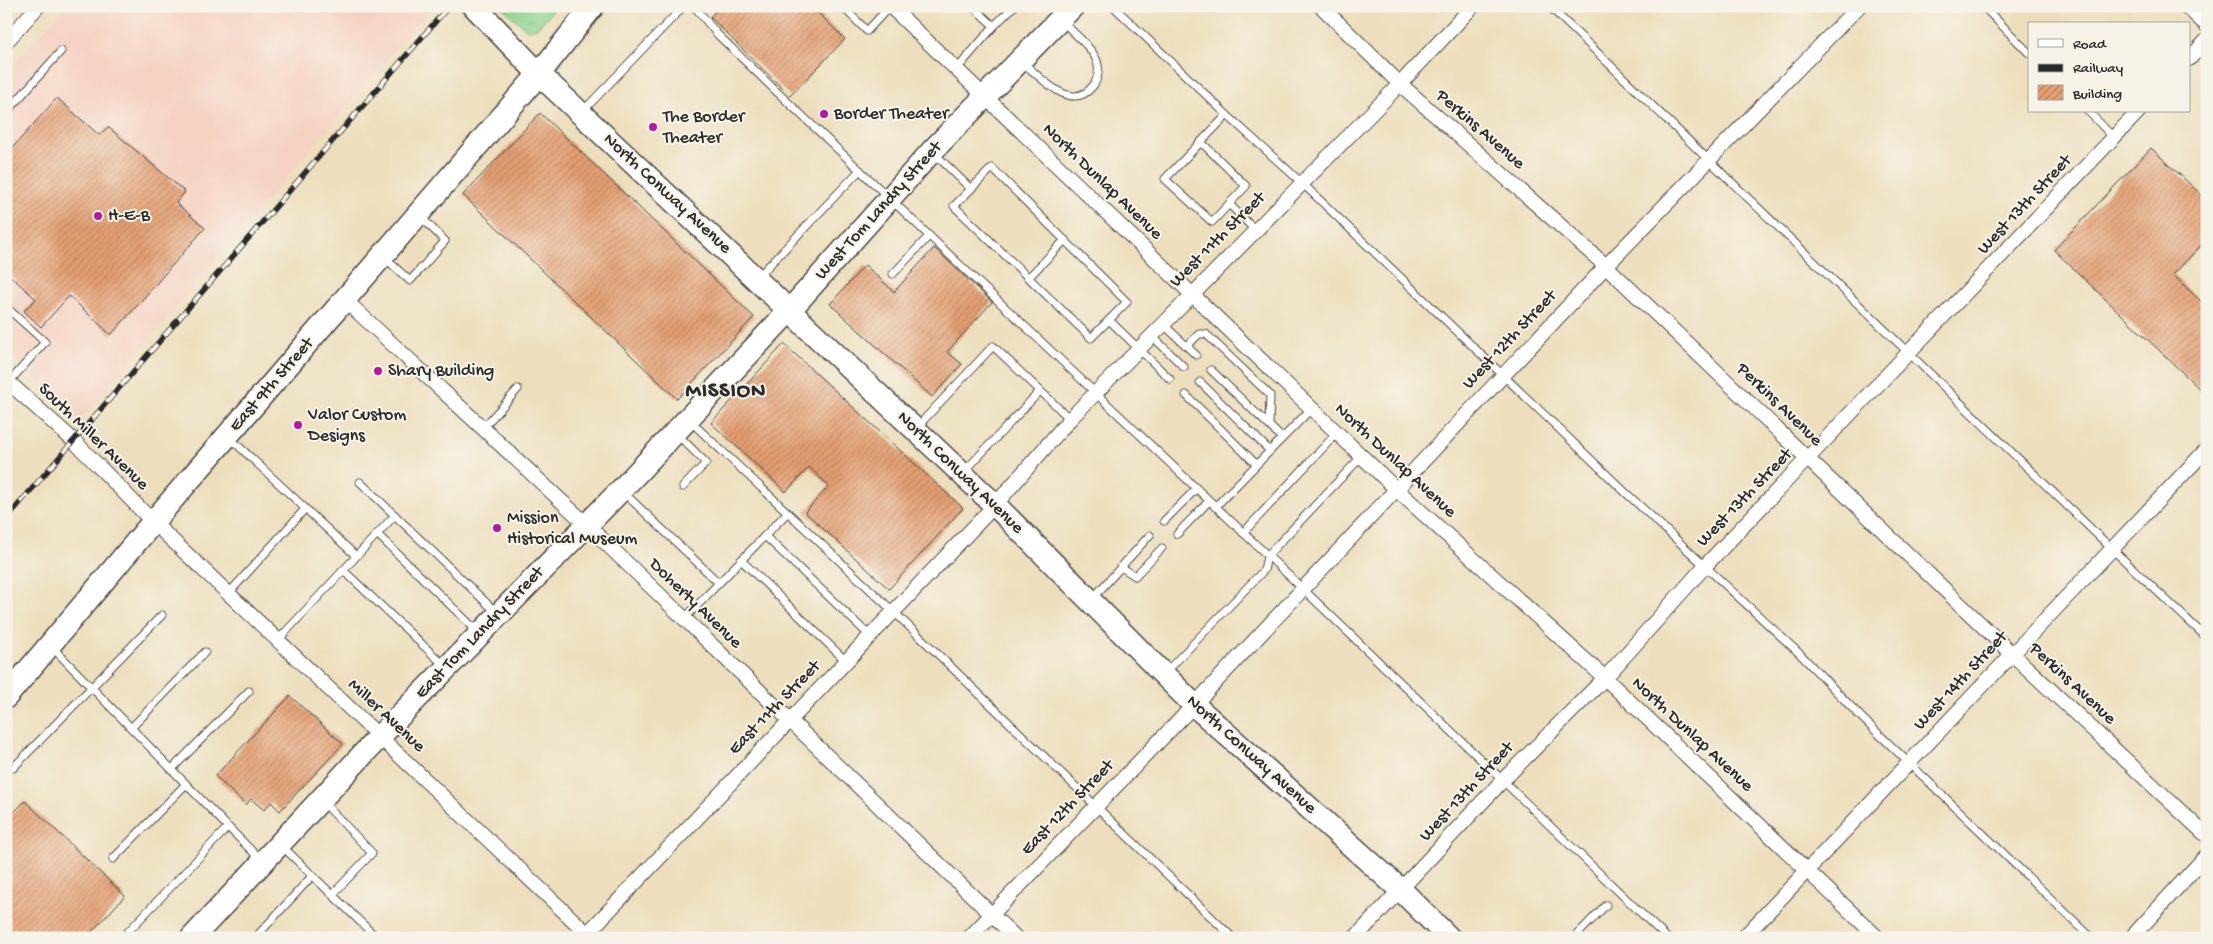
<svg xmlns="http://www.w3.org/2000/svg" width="2213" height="944" viewBox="0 0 2213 944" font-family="'Gochi Hand',sans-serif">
<defs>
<pattern id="park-tufts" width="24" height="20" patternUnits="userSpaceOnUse" patternTransform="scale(1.25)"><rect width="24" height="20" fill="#8ad28e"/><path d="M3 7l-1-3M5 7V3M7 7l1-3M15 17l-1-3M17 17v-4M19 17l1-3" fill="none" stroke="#77b47b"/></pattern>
<pattern id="building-hatch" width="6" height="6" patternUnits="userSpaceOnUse" patternTransform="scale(1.25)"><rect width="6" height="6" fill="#e49f72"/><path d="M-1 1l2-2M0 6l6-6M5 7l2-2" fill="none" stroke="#b9825e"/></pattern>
</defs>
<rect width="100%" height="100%" fill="#f7f3e8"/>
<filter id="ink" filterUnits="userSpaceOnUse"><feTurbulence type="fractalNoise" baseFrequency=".02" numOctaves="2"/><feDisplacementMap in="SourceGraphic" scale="10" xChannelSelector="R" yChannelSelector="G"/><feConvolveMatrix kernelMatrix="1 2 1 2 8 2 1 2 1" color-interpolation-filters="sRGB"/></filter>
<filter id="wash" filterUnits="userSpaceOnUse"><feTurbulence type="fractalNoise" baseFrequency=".0096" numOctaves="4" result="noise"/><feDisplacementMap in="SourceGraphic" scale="20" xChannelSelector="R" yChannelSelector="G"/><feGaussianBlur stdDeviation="1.12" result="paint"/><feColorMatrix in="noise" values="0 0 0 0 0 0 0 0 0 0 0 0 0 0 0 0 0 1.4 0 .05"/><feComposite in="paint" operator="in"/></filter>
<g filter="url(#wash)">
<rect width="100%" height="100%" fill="#eddfbd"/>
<polygon fill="#f5d2c2" points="65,6 432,6 79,422 6,352 6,74"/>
<polygon fill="url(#park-tufts)" stroke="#5a7e5c" points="501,6 557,6 537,28 527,30"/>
<g id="blocks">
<g fill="url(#building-hatch)">
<polygon points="720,6 811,6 845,39 790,96 710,17"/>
<polygon points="57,98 99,135 108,127 185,192 176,203 205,228 111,335 69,296 41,327 24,311 36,299 6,272 6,155"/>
<polygon points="540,113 754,317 677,399 463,195"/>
<polygon points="2151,148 2207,200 2207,239 2173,275 2207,307 2207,396 2054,250"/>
<polygon points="934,248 992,302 947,352 962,364 932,397 830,304 865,265 894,292"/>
<polygon points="784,344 963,508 889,589 805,512 829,486 809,467 786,492 711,423"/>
<polygon points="290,696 343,744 280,811 271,802 264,810 251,799 246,805 215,776"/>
<polygon points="25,801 125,896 86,938 6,938 6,820"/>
</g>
</g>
</g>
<g filter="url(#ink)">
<use href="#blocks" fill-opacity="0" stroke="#484641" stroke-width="1"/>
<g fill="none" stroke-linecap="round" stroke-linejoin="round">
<defs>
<g id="service">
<polyline points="694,6 717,34 775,90 1303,589 1667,938"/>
<polyline points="842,6 867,31 890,6"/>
<polyline points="1113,6 1227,115 1165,179 1212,222 1246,186 1201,142"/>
<polyline points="1549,6 2112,549 2207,638"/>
<polyline points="1983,6 2029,53"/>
<polyline points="994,26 1014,6"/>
<path d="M 1022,62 C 1040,76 1070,113 1092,87 C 1098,80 1100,70 1097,61 C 1091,46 1072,32 1061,20"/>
<polyline points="957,69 994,26 972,6"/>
<polyline points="583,111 684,6"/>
<polyline points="2088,111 2114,138"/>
<polyline points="6,113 61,51"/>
<polyline points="1227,115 1302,183 1625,492 1800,654 1861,717 2092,938"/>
<polyline points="934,153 971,189"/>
<polygon points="992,168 1127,302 1091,338 954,206"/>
<polyline points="1229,204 1255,230"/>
<polyline points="384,257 410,281 445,241 421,217"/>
<polyline points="893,274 929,236"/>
<polyline points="758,277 860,170"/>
<polyline points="1028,278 1065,240"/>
<polyline points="6,307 45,342 9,382"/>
<polyline points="1109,320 1170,379"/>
<polyline points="1163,324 1196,355"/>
<polyline points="1151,335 1184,367"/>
<polyline points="1187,346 1199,334 1206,334 1270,395 1269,425"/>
<polyline points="1211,370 1282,438"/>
<polyline points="1200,382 1270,451"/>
<polyline points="1186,395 1256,464"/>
<polyline points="689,420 893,611 1233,938"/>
<polyline points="917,427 993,346 1070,419"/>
<polyline points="482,429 518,389"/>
<polyline points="678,435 706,463 683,487"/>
<polyline points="230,438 356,556"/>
<polyline points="963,473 1040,391"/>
<polyline points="360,482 496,612"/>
<polyline points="623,492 719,583"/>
<polyline points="1215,507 1312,408"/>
<polyline points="1164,521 1196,489"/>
<polyline points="1243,533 1337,433"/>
<polyline points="377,534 477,631"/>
<polyline points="1177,534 1209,501"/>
<polyline points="765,536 870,636"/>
<polyline points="741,560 846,661"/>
<polyline points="1121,567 1135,576 1162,548"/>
<polyline points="343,570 444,665"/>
<polyline points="229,593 305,509"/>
<polyline points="1092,599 1150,535"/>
<polyline points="683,620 787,513"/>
<polyline points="278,640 395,515"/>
<polyline points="52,647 228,827"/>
<polyline points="1165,673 1264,570 1267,556 1362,456"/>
<polyline points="131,728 205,652"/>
<polyline points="13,768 162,615"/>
<polyline points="172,769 249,691"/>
<polyline points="323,802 372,853 333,894"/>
<polyline points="282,846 377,938"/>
<polyline points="113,859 186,784"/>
<polyline points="122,938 228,827 260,859"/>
<polyline points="255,938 313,875"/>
<polyline points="1574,938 1606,905"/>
</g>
<g id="minor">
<polyline points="890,6 1396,489 1605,678 1878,938"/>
<polyline points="1321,6 1400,84 1606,266 2012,654 2207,836"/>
<polyline points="6,42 38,6"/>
<polyline points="2189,59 2207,40"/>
<polyline points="346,301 586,524 1016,938"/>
<polyline points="6,380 74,441 153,522 592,938"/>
<polyline points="583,938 995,505 1070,419 1400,84 1473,6"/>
<polyline points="969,938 1194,705 1606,266 1859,6"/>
<polyline points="1355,938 1502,781 1605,678 1705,566 2139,111"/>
<polyline points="1743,938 2207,449"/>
<polyline points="2131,938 2207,855"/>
</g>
<polyline id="tertiary" points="2189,6 2207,23"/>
<g id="primary">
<polyline points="474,6 539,74 995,505 1194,705 1402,891 1449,938"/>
<polyline points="6,697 153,522 539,74 593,6"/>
<polyline points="192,938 380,736 621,490 790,310 932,151 1073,6"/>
</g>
</defs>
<use href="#service" stroke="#484641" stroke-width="9"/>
<use href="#minor" stroke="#484641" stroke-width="16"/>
<use href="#tertiary" stroke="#484641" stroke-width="20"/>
<use href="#primary" stroke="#484641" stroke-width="25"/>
<use href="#service" stroke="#fff" stroke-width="7"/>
<use href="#minor" stroke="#fff" stroke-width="14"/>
<use href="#tertiary" stroke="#fff" stroke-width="18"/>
<use href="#primary" stroke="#fff" stroke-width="22"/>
<defs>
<polyline id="rail" points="6,519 449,6"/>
</defs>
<use href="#rail" stroke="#2b2b2b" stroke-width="5.5"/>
<use href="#rail" stroke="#f7f3e8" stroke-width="4" stroke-dasharray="11" stroke-linecap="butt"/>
</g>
</g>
<g fill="#b5179e" stroke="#f7f3e8" stroke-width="2">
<circle cx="824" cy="114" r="5"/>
<circle cx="653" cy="127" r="5"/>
<circle cx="98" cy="216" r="5"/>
<circle cx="378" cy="371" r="5"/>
<circle cx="298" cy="425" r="5"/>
<circle cx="497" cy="528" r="5"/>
</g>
<g text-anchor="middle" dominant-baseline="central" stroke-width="4" stroke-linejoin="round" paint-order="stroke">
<g font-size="18" fill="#2b2b2b" stroke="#f7f3e8" text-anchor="start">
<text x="834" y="114">Border Theater</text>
<text x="663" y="117">The Border<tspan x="663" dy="21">Theater</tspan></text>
<text x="108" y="216">H-E-B</text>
<text x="388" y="371">Shary Building</text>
<text x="308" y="415">Valor Custom<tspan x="308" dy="21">Designs</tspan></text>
<text x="507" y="518">Mission<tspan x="507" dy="21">Historical Museum</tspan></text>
</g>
<g font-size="18" fill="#2b2b2b" stroke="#f7f3e8">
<text transform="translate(1480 130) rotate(41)">Perkins Avenue</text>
<text transform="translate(1102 182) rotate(44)">North Dunlap Avenue</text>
<text transform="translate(667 194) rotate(43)">North Conway Avenue</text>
<text transform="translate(2025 205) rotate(-47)">West 13th Street</text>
<text transform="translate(879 211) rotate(-48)">West Tom Landry Street</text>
<text transform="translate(1218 240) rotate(-45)">West 11th Street</text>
<text transform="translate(1510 340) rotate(-47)">West 12th Street</text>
<text transform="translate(272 385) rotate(-49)">East 9th Street</text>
<text transform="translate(1779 405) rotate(44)">Perkins Avenue</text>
<text transform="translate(93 437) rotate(44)">South Miller Avenue</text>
<text transform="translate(1395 461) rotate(43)">North Dunlap Avenue</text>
<text transform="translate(960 473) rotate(44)">North Conway Avenue</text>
<text transform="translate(1745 498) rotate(-46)">West 13th Street</text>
<text transform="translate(695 604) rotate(44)">Doherty Avenue</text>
<text transform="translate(480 633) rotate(-46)">East Tom Landry Street</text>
<text transform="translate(1961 681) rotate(-47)">West 14th Street</text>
<text transform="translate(2072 684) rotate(43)">Perkins Avenue</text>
<text transform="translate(775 708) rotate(-46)">East 11th Street</text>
<text transform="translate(386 716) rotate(43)">Miller Avenue</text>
<text transform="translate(1692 735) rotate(43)">North Dunlap Avenue</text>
<text transform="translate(1251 755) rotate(42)">North Conway Avenue</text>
<text transform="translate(1467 792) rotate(-47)">West 13th Street</text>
<text transform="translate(1068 808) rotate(-46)">East 12th Street</text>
</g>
<g font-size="22" font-weight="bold" letter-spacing="1" fill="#2b2b2b" stroke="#f7f3e8">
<text x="726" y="392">MISSION</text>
</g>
</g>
<rect width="2213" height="944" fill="none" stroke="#f7f3e8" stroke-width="25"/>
<rect x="2028" y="22" width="162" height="90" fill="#f7f3e8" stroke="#a5a39c"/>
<rect x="2038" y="39" width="25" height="8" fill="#ffffff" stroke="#a5a39c"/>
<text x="2073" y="48" font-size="15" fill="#2b2b2b">Road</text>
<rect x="2038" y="64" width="25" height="8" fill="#2b2b2b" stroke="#a5a39c"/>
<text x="2073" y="72" font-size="15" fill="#2b2b2b">Railway</text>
<rect x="2038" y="85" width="25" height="15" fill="url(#building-hatch)" stroke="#a5a39c"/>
<text x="2073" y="98" font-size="15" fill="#2b2b2b">Building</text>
</svg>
